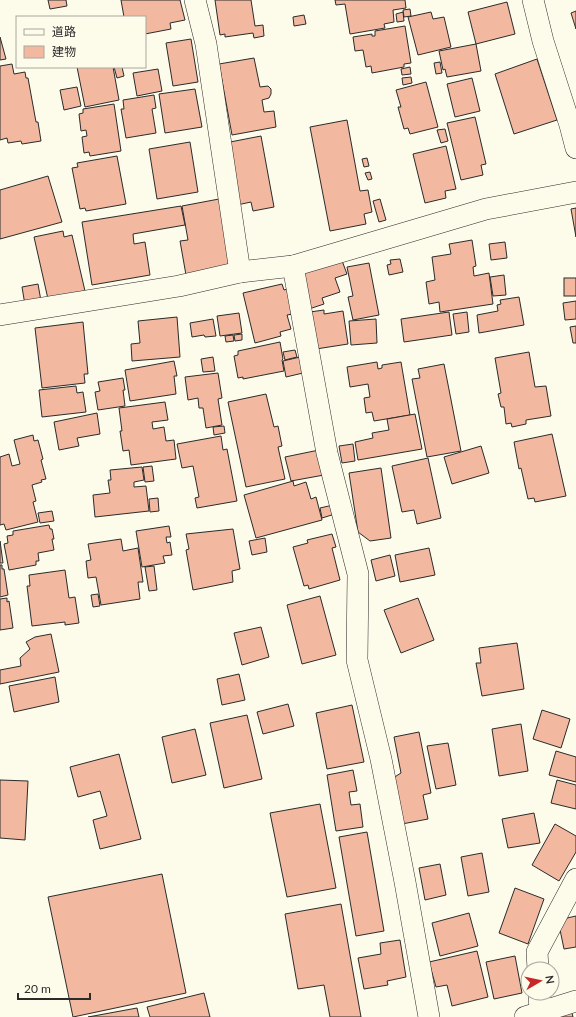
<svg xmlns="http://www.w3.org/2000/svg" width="576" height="1017" font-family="Lato,'Noto Sans JP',sans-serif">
	<rect width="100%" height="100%" fill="#fdfbea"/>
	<g fill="#f2b8a0" stroke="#2b2b2b">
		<polygon points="48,0 66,0 67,6 50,9"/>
		<polygon points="121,0 180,0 185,20 170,23 171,29 145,34 145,17 124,17"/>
		<polygon points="215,0 251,0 255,26 263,25 264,36 254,38 253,33 225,37 225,34 220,35"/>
		<polygon points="335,0 405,0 406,8 393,10 394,22 384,24 385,28 350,34 345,4 336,5"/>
		<polygon points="507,2 515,34 476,44 468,12"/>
		<polygon points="410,9 411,16 404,17 403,10"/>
		<polygon points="576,11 576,29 571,13"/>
		<polygon points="403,12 404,21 397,22 396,14"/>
		<polygon points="431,12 433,19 444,17 451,47 418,55 408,17"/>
		<polygon points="304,15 306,24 294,26 293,17"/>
		<polygon points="405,26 411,63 404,64 404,67 372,73 371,66 366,67 363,50 355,51 353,37 372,34 372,36 375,36 375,31"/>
		<polygon points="0,37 6,59 0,60"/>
		<polygon points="191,39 198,82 173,86 166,43"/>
		<polygon points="476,44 481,71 447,77 445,69 443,70 439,51"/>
		<polygon points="254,58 260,87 268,86 271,89 271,94 269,98 262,100 264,112 274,111 276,127 232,135 219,64"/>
		<polygon points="537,59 557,120 514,134 495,74"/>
		<polygon points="440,62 442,73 436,74 434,63"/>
		<polygon points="12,64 14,74 25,72 26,78 28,78 36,122 38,122 41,141 22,144 21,141 8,143 7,138 0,140 0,66"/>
		<polygon points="77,67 113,67 119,100 85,107"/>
		<polygon points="114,67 122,67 124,76 117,78"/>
		<polygon points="410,67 411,74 402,75 401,69"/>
		<polygon points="158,69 162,91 137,96 133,73"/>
		<polygon points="411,77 412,83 403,85 402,78"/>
		<polygon points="472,78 480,111 455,117 447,84"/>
		<polygon points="426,82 438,127 410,134 408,128 404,129 398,107 401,107 396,90"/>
		<polygon points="77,87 81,106 64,110 60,90"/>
		<polygon points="195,89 202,127 165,133 159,94"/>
		<polygon points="154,95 156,108 152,109 156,133 126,138 121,109 124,109 123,100"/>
		<polygon points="114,104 121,151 90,156 89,152 84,153 82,137 87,136 86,130 81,131 79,114 83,113 83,109"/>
		<polygon points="475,117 486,164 481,165 483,175 461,180 447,123"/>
		<polygon points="347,120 360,191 368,190 372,212 364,214 366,224 330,231 310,127"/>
		<polygon points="445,129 448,141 441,143 437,130"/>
		<polygon points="261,136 274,207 253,211 251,202 237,205 225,143"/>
		<polygon points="190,142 198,192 157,199 149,149"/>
		<polygon points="446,146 456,189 445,191 446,198 425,203 413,154"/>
		<polygon points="117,156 126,204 86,211 85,208 80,209 72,168 78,167 77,163"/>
		<polygon points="367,158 369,166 364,167 362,159"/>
		<polygon points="370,172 372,179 368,180 365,173"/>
		<polygon points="48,176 62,222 0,239 0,190"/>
		<polygon points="219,199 231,268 186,275 180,241 188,240 182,206"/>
		<polygon points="380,199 386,220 379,222 373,201"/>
		<polygon points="181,206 185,225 133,234 134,244 145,242 150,275 92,285 82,222"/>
		<polygon points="576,208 576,237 571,209"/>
		<polygon points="63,231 64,237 72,235 85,291 48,299 34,237"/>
		<polygon points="472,240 476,266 473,267 474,276 489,273 493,304 440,312 439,302 429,304 426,282 435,280 432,257 451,254 449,244"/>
		<polygon points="505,242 507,258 491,260 489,244"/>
		<polygon points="341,258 347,274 335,278 340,292 322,298 324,304 309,309 301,271"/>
		<polygon points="400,259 403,272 389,275 387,265 391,264 390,260"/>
		<polygon points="369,263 379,315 353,320 348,297 353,296 347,267"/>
		<polygon points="504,275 506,295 493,296 490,277"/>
		<rect x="564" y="278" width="12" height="18"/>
		<polygon points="38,284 41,301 25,305 22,287"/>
		<polygon points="282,284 284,290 287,289 293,314 287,315 291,329 280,332 281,336 255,343 243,293"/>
		<polygon points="519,297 524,325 479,333 477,315 498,311 497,305 501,304 500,300"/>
		<polygon points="576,301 576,319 565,320 563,303"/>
		<polygon points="324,310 324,314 343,311 348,344 316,349 310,312"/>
		<polygon points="449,312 452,335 404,342 401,319"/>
		<polygon points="467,312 469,332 456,334 453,314"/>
		<polygon points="239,313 242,333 220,336 217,316"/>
		<polygon points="177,317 180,357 132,361 131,344 140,343 138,321"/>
		<polygon points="213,319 216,336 205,337 204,335 192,337 190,323"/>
		<polygon points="376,319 377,343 351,345 349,321"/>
		<polygon points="83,322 88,374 84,374 85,383 42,388 35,328"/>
		<polygon points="576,326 576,343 573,343 570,327"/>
		<polygon points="242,334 242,340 235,341 234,335"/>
		<polygon points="233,335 234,341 226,342 225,336"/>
		<polygon points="280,342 283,359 282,360 284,371 243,379 243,377 238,378 234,356 238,355 238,351"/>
		<polygon points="295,350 297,357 285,360 283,352"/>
		<polygon points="529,352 535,387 546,386 551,416 526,420 526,424 512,427 511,423 506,424 504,407 501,407 498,394 501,393 495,358"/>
		<polygon points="213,357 215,371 203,372 201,359"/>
		<polygon points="300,357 303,373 286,377 283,361"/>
		<polygon points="174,361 177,376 174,376 176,394 130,401 125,370"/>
		<polygon points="377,362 378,369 382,368 382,365 401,362 410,415 374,421 372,412 366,413 364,398 370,397 368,384 350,387 347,367"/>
		<polygon points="444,364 461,451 427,457 412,379 420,378 418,369"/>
		<polygon points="218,373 222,398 218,399 222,425 206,428 203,408 199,408 198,398 188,400 185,377"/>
		<polygon points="123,378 125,390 123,390 125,406 98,410 95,392 100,391 98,382"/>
		<polygon points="76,386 77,393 83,392 86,412 42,417 39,390"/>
		<polygon points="266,394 274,427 278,426 282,446 278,447 285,479 246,487 228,402"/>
		<polygon points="165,402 168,420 152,422 153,429 164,427 166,441 174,440 176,459 131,465 129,450 123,451 120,431 122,431 119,408"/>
		<polygon points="97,413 100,434 77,438 79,446 59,450 54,422"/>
		<polygon points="415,414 422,449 358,460 355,442 373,438 372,433 389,430 387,419"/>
		<polygon points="224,426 225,433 214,435 213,427"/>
		<polygon points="552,434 566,496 535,502 534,498 528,499 521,468 519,469 514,442"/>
		<polygon points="33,435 34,441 38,440 43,459 41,460 46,479 41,480 42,482 32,485 36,501 33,502 38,522 6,530 4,524 0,525 0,457 9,454 12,466 20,464 14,440"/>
		<polygon points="221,436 223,450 227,449 237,501 197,508 195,498 199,497 193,466 182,468 177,444"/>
		<polygon points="353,444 355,461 342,463 339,446"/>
		<polygon points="481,446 489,473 452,484 444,457"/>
		<polygon points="319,450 324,475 291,481 285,457"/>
		<polygon points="428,458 441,518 417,524 414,510 402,512 392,466"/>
		<polygon points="152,466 154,481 145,482 143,467"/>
		<polygon points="142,467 144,480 134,482 134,487 146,486 149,511 95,517 93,495 110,493 108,480 111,480 110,470"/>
		<polygon points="381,468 391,538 370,541 358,532 349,473"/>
		<polygon points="293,481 294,486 306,482 311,499 316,497 322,520 256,538 244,495"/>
		<polygon points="158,498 159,511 150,512 149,499"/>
		<polygon points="333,505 335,514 322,518 320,508"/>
		<polygon points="52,511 54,521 40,523 38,513"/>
		<polygon points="49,525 50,529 52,529 54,539 52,539 54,550 38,553 39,561 36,561 36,565 9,570 4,544 8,543 7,536 13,535 13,531"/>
		<polygon points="169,526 171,537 166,537 167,543 170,542 172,555 163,556 165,563 142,567 136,531"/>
		<polygon points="233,529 240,569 232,571 233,582 193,590 186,550 189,549 186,534"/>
		<polygon points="332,534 336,547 332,548 340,580 309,589 308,585 304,586 293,547 308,543 307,540"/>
		<polygon points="265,538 267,552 252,555 249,541"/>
		<polygon points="121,539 123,551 138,548 143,582 138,582 140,599 101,605 96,577 88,578 86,561 91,560 88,544"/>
		<polygon points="0,541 3,563 0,563"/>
		<polygon points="429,548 435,575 400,582 395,555"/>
		<polygon points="390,555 395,576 376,581 371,560"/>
		<polygon points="0,565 2,565 2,569 4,569 8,595 0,597"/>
		<polygon points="154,566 157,590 149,591 145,567"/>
		<polygon points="65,570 69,598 75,597 79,623 65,625 65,622 32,626 27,586 30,586 29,575"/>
		<polygon points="98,594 100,606 93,607 91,595"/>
		<polygon points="320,596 336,655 302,664 287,605"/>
		<polygon points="7,598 7,602 9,601 13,628 0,630 0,599"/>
		<polygon points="418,598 434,640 401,653 384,610"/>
		<polygon points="261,627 269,657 242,665 234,633"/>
		<polygon points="51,634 59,672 0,684 0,670 21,666 20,658 30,649 26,642 35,637"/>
		<polygon points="517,643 524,689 482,696 476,663 481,663 479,648"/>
		<polygon points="239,674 245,700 222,705 217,679"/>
		<polygon points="55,677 59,702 14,712 9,686"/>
		<polygon points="288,704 294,726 263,734 257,712"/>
		<polygon points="352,705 364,762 327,769 316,713"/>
		<polygon points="542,710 570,719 561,748 533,739"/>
		<polygon points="247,715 262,779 224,788 210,723"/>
		<polygon points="521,724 528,771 499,776 492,729"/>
		<polygon points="195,729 206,775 172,783 162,737"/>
		<polygon points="419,732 431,793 423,795 428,819 402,824 393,778 401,773 394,737"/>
		<polygon points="448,743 456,785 436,789 427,746"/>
		<polygon points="556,751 576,757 576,782 549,775"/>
		<polygon points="119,754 141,839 100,849 93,820 107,816 100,791 78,797 70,767"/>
		<polygon points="353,770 357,791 349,792 351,805 360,804 363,827 336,831 327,775"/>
		<polygon points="0,780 28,781 25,840 0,838"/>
		<polygon points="557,780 576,785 576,809 551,803"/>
		<polygon points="320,804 336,888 287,897 270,813"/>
		<polygon points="534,813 540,843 508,848 502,819"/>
		<polygon points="555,824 576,836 576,852 559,881 532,865"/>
		<polygon points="367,832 384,931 356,936 339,837"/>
		<polygon points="482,853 489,892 468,896 461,857"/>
		<polygon points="440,864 446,895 425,900 419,868"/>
		<polygon points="162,874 186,993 73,1017 48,897"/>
		<polygon points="515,888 544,899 528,944 499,933"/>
		<polygon points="341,904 361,1017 330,1017 324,985 298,989 285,914"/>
		<polygon points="469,913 478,946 440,956 432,923"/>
		<polygon points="576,916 576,947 564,949 558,920"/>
		<polygon points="400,940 406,977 387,981 388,985 364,989 358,958 381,954 380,943"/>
		<polygon points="477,951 488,997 452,1006 447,985 436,987 429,962"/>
		<polygon points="515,956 522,993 494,999 486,962"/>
		<polygon points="204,993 210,1017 150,1017 147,1007"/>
		<polygon points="137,1008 139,1017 88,1017"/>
		<polygon points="572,1013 573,1017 545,1017"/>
	</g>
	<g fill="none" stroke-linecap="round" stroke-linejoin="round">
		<g stroke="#2b2b2b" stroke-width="22">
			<g id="street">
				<polyline points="195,0 206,44 240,272"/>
				<polyline points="533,0 543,41 570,125 576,148"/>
				<polyline points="293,266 327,453 358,574 357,660 381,759 405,882 429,1017"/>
				<polyline points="0,315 179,286 240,272 293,266 486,209 576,192"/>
				<polyline points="538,969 537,952 576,879"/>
				<polyline points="539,993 540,1012"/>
				<polyline points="525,1017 576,1001"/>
			</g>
		</g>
		<use href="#street" stroke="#fdfbea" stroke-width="21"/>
	</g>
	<rect x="16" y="16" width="130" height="52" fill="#fdfbea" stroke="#a9a89e"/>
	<rect x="24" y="29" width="20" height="6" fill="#fdfbea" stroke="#a9a89e"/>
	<text x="52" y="36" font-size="12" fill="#2b2b2b">道路</text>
	<rect x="24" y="46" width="20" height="12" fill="#f2b8a0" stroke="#a9a89e"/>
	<text x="52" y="56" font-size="12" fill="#2b2b2b">建物</text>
	<g transform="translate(540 981) rotate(81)"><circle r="19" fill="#fdfbea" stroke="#a9a89e"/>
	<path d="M0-3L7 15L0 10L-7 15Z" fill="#c62828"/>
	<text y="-6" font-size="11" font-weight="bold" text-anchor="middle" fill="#2b2b2b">N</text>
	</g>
	<path d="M18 993v6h72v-6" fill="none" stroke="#2b2b2b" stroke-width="2"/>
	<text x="24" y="993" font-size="12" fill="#2b2b2b" stroke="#fdfbea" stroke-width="3" paint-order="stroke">20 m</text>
</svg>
